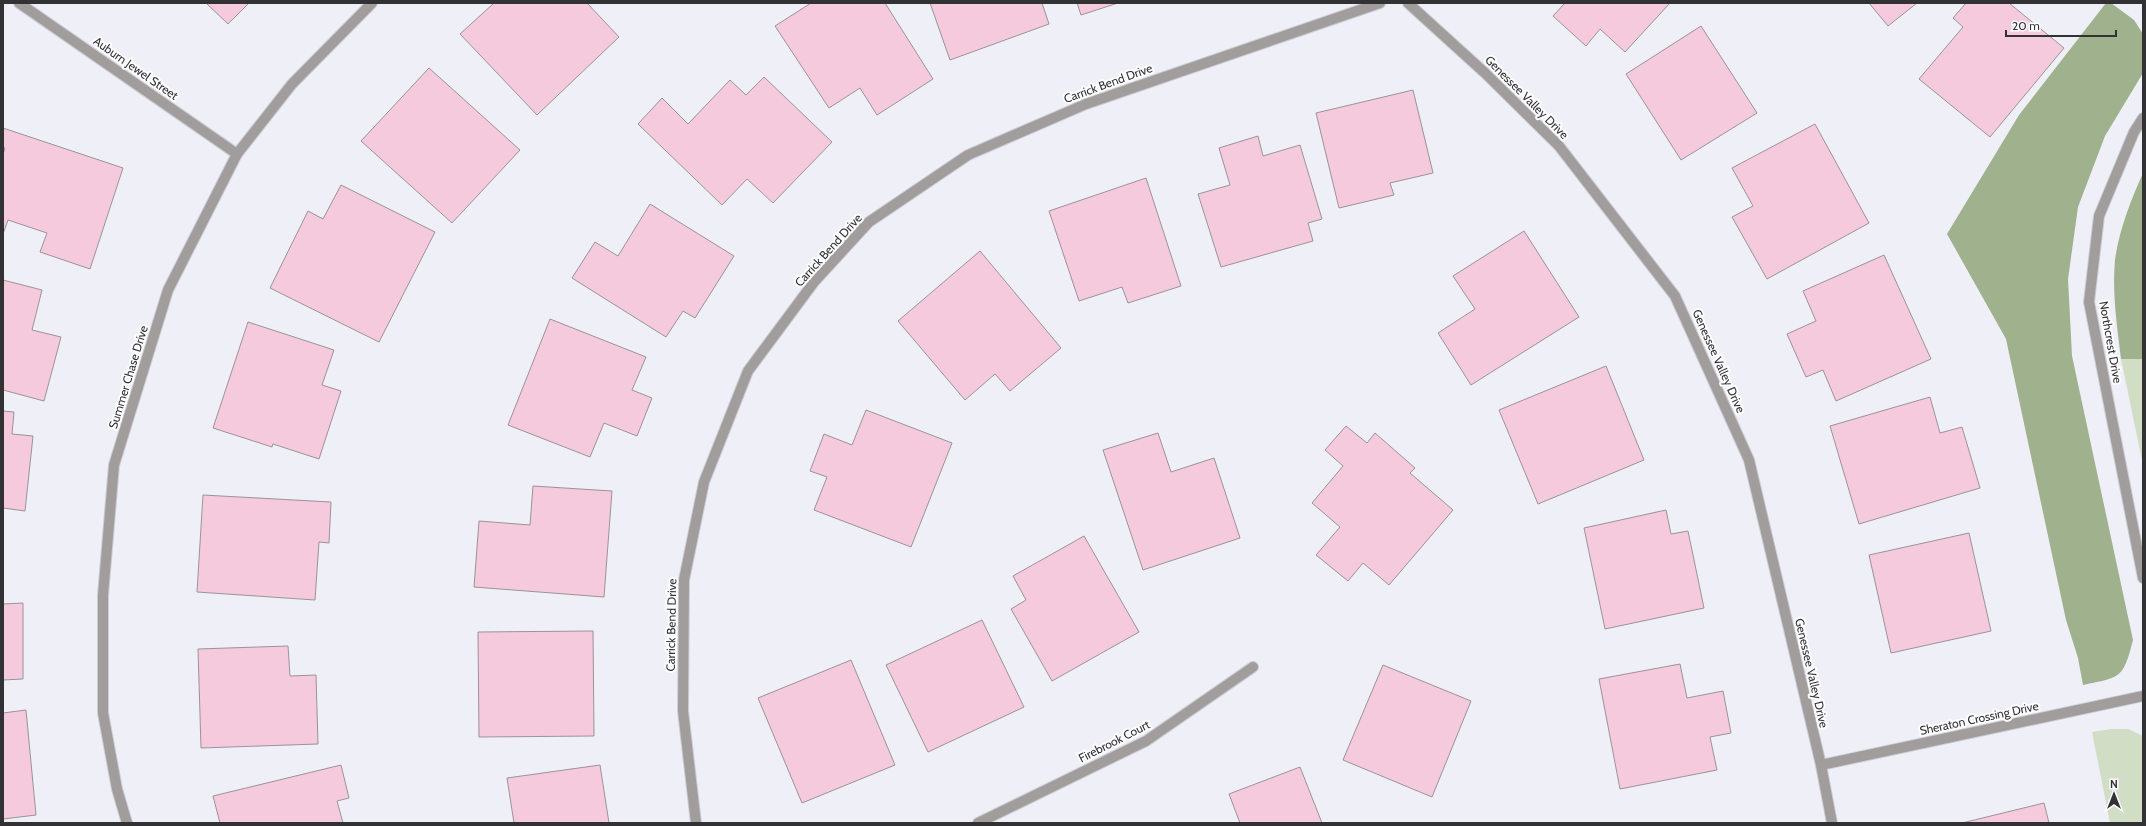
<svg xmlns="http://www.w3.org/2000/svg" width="2146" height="826" font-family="Cabin,sans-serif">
	<rect width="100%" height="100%" fill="#efeff7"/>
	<g fill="#d2ddc6">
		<polygon points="2121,359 2143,359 2143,465"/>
		<polygon points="2111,729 2128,729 2143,736 2143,823 2110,823 2092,732"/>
	</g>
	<g fill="#a0b18d">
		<path d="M2106,3h5l23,17 9,14v39l-38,63 -27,71 -10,72 4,77 61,284c-10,39 -12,37 -50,45l-5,-27 -12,-38 -60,-281 -59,-105 72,-119z"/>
		<path d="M2143,173v186h-22c-4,-33 -9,-66 -6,-99 4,-30 16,-60 28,-87z"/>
	</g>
	<g fill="#f5cadd" stroke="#9b9396">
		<polygon points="206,3 249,3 228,24"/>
		<polygon points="494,3 587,3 619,37 537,115 460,34"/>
		<polygon points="811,3 885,3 933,79 877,115 860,88 829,108 775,26"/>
		<polygon points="930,3 1042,3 1049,24 950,60"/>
		<polygon points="1077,3 1118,3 1081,15"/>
		<polygon points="1565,3 1670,3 1625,52 1600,29 1586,46 1553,16"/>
		<polygon points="1869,3 1917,3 1888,26"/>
		<polygon points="1966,3 2009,3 2064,48 1990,137 1919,79 1963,27 1953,18"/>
		<polygon points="1701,26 1757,113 1681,160 1626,74"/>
		<polygon points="429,68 520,150 452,223 361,141"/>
		<polygon points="764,77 832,142 773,203 747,179 722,205 638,124 662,98 688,124 730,80 746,95"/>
		<polygon points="1413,90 1433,173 1390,183 1394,195 1339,208 1316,113"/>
		<polygon points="1815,124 1869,223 1767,279 1732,217 1753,206 1732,168"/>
		<polygon points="3,128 123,168 90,269 40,252 47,233 8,220 3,234 3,154 5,148 3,147"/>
		<polygon points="1258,136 1263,156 1300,145 1322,219 1308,223 1313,241 1221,267 1198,194 1230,185 1219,148"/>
		<polygon points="1146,178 1181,286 1128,303 1122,287 1079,301 1049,211"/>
		<polygon points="341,185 435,232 379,342 270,288 308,211 323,219"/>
		<polygon points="650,204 734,256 695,318 683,311 666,337 572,278 595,242 618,256"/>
		<polygon points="1524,231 1579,317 1471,385 1438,333 1475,309 1453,276"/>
		<polygon points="980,251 1061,348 1010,391 995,374 965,400 898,321"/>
		<polygon points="1884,255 1931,359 1836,401 1823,370 1806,377 1787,334 1816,321 1803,291"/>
		<polygon points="3,280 42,290 32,330 61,337 44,401 3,390"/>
		<polygon points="550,319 646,357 632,390 652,398 637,436 604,423 590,457 508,425"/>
		<polygon points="248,322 334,350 322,385 341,391 319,459 273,444 272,447 213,428"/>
		<polygon points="1606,366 1644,460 1538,504 1499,410"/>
		<polygon points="1930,397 1940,433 1962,427 1980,488 1859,524 1830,426"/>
		<polygon points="866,410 952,443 911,547 814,510 827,477 810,471 824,434 852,445"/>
		<polygon points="3,411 14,412 12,434 33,436 25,511 3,508"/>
		<polygon points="1346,426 1367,443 1375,433 1415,468 1410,473 1453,510 1389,585 1363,563 1348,581 1316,555 1340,527 1312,503 1343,466 1325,450"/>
		<polygon points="1158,433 1171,472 1214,458 1240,538 1143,570 1103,450"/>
		<polygon points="533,486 612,491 604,597 474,587 479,521 530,525"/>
		<polygon points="203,495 331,502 329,543 319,542 315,600 197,592"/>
		<polygon points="1666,510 1671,534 1688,531 1704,608 1605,629 1584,528"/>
		<polygon points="1969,533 1991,631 1891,653 1869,555"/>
		<polygon points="1084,536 1139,632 1052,681 1011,609 1026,600 1013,576"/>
		<polygon points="23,603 23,679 3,680 3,604"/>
		<polygon points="982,620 1024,707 928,752 886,665"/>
		<polygon points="593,631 594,736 479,737 478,632"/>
		<polygon points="288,646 290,676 316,675 318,744 201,748 198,649"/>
		<polygon points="851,660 895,765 802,803 758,698"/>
		<polygon points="1680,664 1687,698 1723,691 1731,733 1710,737 1717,770 1620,789 1599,679"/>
		<polygon points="1383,665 1471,701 1432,797 1343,760"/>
		<polygon points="26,710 36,815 3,819 3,713"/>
		<polygon points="341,765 349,798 337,801 343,823 220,823 213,796"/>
		<polygon points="600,765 609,823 514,823 507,778"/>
		<polygon points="1300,767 1322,823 1240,823 1229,794"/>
		<polygon points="2044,803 2049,823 1962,823"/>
	</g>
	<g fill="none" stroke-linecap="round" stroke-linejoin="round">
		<g stroke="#cdcdd4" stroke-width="12">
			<g id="minor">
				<polyline points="19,3 237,154"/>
				<polyline points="1408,3 1485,73 1559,146 1675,296 1749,460 1821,765 1832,823"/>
				<polyline points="2143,118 2134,132 2099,216 2089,302 2143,578"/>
				<polyline points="1821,765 2143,696"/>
				<polyline points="127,823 117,789 103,713 103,595 114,465 168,290 237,154 292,84 372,3"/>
				<polyline points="696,823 683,711 684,580 704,482 748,371 814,282 869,222 968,155 1086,104 1380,3"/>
				<polyline points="978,823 1146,741 1253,667"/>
			</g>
		</g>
		<use href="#minor" stroke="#a19d9d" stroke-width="10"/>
	</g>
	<g text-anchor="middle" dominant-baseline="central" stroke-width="4" stroke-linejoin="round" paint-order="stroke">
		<g font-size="12" fill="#323235" stroke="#fdfdff">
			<text transform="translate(136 68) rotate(35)">Auburn Jewel Street</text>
			<text transform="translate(1108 83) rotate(-20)">Carrick Bend Drive</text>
			<text transform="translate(1527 97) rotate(45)">Genessee Valley Drive</text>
			<text transform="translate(828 250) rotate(-48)">Carrick Bend Drive</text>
			<text transform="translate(2111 342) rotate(80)">Northcrest Drive</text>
			<text transform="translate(1719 361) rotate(66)">Genessee Valley Drive</text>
			<text transform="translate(128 377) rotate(-73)">Summer Chase Drive</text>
			<text transform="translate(671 625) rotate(-89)">Carrick Bend Drive</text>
			<text transform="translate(1812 673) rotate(77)">Genessee Valley Drive</text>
			<text transform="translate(1979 718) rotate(-12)">Sheraton Crossing Drive</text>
			<text transform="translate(1114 741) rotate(-27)">Firebrook Court</text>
		</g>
	</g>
	<rect width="2146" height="826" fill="none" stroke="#323235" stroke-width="8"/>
	<g transform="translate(2114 794)" stroke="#fdfdff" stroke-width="3" paint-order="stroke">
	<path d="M0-3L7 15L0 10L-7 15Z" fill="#323235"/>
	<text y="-6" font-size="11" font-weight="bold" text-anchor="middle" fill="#323235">N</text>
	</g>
	<path d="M2006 30v6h110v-6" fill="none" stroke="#323235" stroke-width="2"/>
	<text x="2012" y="30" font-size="12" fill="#323235" stroke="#fdfdff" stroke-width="3" paint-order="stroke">20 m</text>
</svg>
